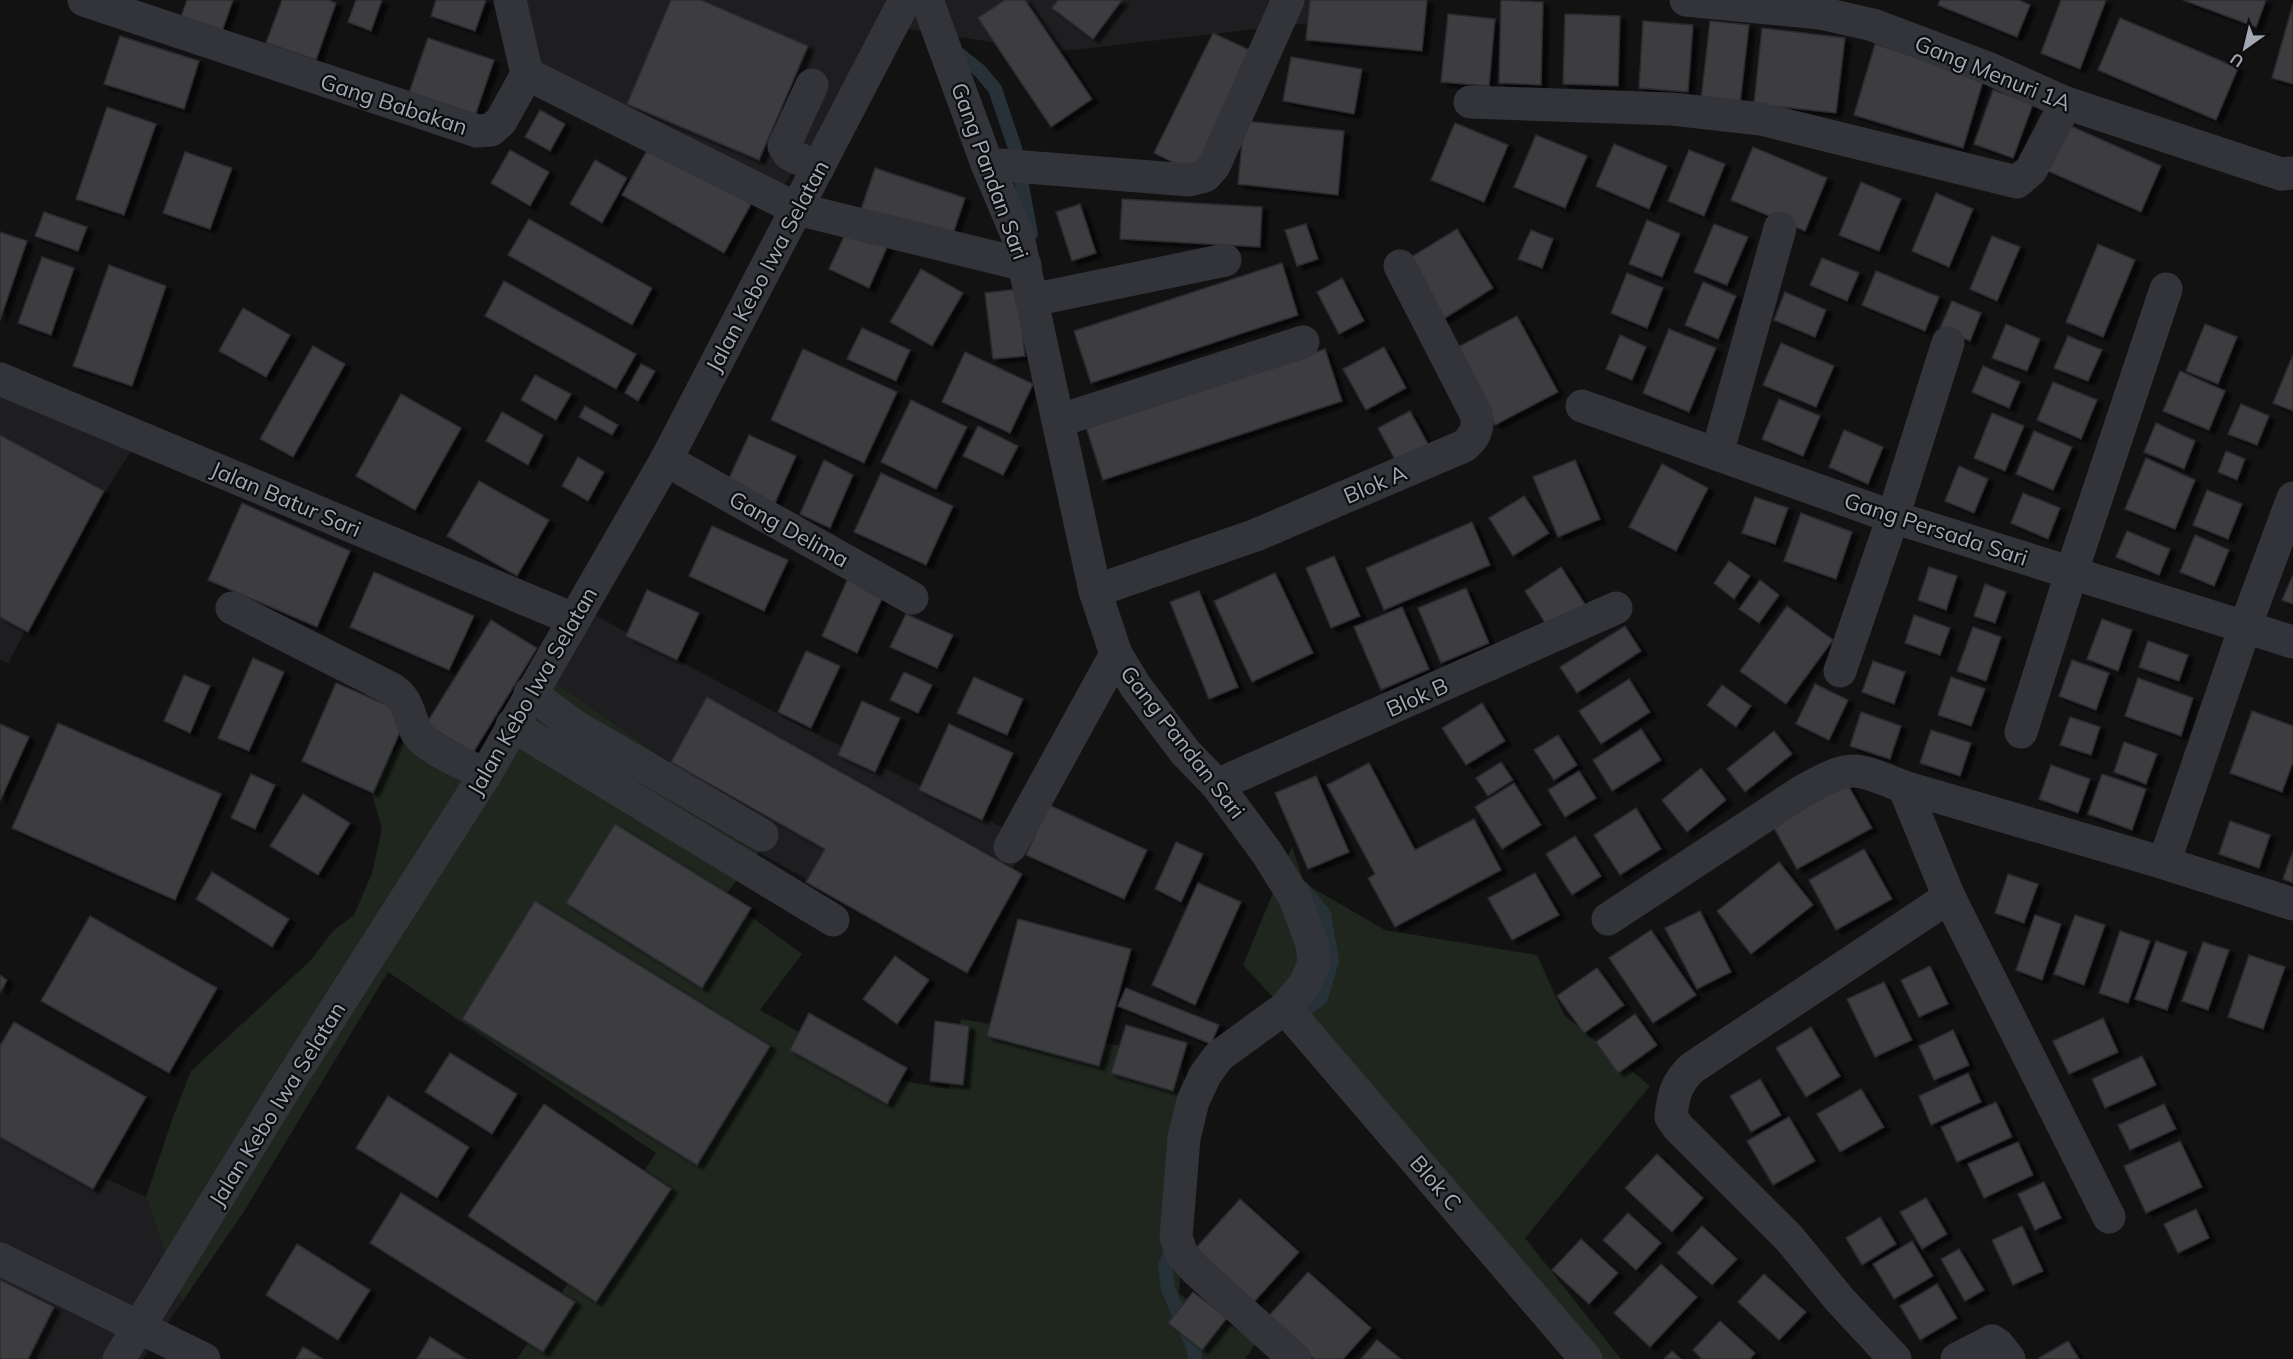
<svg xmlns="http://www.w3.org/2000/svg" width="2293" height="1359" font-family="Mulish,sans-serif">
	<defs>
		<filter id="shadow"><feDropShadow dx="6" dy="4" stdDeviation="1.5" flood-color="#0009"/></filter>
	</defs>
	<rect width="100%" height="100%" fill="#121213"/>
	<g fill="#1e1e20">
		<polygon points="518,0 1417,0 1309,23 1054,52 897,27 778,193 536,67"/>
		<polygon points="0,375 140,437 73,543 8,663 0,660"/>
		<polygon points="574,604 795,723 1026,839 969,969 758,852 772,834 537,670"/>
		<polygon points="0,1130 146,1197 182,1302 143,1359 0,1359"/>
	</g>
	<g fill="#1e261e">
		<polygon points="537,670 772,834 724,897 802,954 760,1010 879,1077 949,1089 961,1019 1180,1056 1191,1113 1179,1294 1257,1342 1245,1359 517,1359 656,1153 388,972 243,1213 182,1302 146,1197 173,1117 191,1071 311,960 333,931 354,915 372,873 382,829 369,783 419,721 492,760"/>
		<polygon points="1292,847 1304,883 1385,930 1537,955 1564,1015 1650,1086 1525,1238 1621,1359 1590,1359 1431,1167 1243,965"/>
	</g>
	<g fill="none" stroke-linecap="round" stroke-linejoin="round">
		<g stroke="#273138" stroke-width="14">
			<polyline points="955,51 980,71 995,89 1015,148 1031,234"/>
			<polyline points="1293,1018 1321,998 1332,961 1324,914 1302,888"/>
			<polyline points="1174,1246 1165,1265 1168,1289 1194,1350 1195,1359"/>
		</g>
	</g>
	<g fill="#3c3d41" stroke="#2b2c30" stroke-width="1.5" filter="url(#shadow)">
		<polygon points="187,0 233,0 221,34 180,19"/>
		<polygon points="282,0 328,0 336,3 316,60 266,43"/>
		<polygon points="356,0 382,0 371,31 348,22"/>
		<polygon points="436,0 486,0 475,31 431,16"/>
		<polygon points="671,0 701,0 808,46 759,160 627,104"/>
		<polygon points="1005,0 1025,0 1092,99 1051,127 978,18"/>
		<polygon points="1058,0 1122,0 1093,39 1052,8"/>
		<polygon points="1310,0 1427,0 1422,51 1306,40"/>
		<polygon points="1501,0 1543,2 1541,85 1499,83"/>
		<polygon points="1940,0 2019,0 2030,5 2017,37 1938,5"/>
		<polygon points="2061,0 2106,0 2080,69 2041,53"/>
		<polygon points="2183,0 2266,0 2256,27"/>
		<polygon points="2293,4 2293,84 2272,78"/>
		<polygon points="1448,14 1495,19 1489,86 1441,82"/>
		<polygon points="1565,14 1620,16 1618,86 1563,84"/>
		<polygon points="2120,18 2238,68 2216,120 2098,70"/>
		<polygon points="1643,21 1693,25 1688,92 1639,88"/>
		<polygon points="1710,21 1749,25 1740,104 1701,100"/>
		<polygon points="1762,28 1845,38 1836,113 1754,104"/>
		<polygon points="1213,33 1254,52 1194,173 1154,153"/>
		<polygon points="120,36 199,61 184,109 104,84"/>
		<polygon points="428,38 494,60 475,116 409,93"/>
		<polygon points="1875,44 1984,78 1963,148 1854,115"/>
		<polygon points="1291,57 1362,69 1354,114 1283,101"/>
		<polygon points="1993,90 2033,104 2013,158 1974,144"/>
		<polygon points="107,107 156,124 124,215 76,199"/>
		<polygon points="540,110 565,124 550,151 525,137"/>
		<polygon points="1244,121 1344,131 1338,195 1238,184"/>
		<polygon points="1455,123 1508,145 1484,202 1431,180"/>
		<polygon points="2066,124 2161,166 2141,212 2046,170"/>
		<polygon points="1536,135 1587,156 1565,208 1514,187"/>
		<polygon points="1614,144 1667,166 1649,209 1596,186"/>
		<polygon points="649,147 751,204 724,253 622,195"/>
		<polygon points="1753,147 1827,178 1805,231 1731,200"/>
		<polygon points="510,150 549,172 530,206 491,183"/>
		<polygon points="1689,150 1725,164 1704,216 1668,201"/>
		<polygon points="185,152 232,168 210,229 163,213"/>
		<polygon points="595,160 627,178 602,223 570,204"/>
		<polygon points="875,168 965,198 950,243 860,213"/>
		<polygon points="1861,182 1901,199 1879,251 1839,235"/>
		<polygon points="1936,193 1973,209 1949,267 1912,251"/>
		<polygon points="1122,199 1262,207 1260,247 1120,239"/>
		<polygon points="1080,204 1096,253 1072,261 1056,212"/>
		<polygon points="44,212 87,227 78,251 35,236"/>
		<polygon points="529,219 652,288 632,325 508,255"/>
		<polygon points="1647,220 1680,234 1662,277 1629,264"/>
		<polygon points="1306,224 1318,259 1297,266 1285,230"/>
		<polygon points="1714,224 1748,237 1727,285 1694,272"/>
		<polygon points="848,228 887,247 869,288 829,269"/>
		<polygon points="1457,229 1493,288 1437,323 1400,264"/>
		<polygon points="1531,230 1553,239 1542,268 1518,259"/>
		<polygon points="0,232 27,241 0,320"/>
		<polygon points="1992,236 2020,247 1997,301 1970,289"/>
		<polygon points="2098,244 2135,260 2103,337 2066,322"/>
		<polygon points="42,257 74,268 51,335 18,323"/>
		<polygon points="1822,258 1859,273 1847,301 1810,285"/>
		<polygon points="1282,263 1298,315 1091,383 1074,331"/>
		<polygon points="109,265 166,286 132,386 73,366"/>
		<polygon points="921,269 963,293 932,346 890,322"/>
		<polygon points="1876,271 1939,297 1925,331 1862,305"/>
		<polygon points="1627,273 1663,288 1647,328 1611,313"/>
		<polygon points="1342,278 1364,321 1339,334 1317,292"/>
		<polygon points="504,281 636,354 616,389 485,316"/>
		<polygon points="1703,282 1736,296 1718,339 1685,325"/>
		<polygon points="1018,289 1025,356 993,359 985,293"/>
		<polygon points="1785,292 1826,310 1815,337 1774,320"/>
		<polygon points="1952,301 1981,313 1970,341 1940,328"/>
		<polygon points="243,308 290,335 266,377 219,351"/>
		<polygon points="1517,316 1558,392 1495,425 1454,349"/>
		<polygon points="2006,324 2040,339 2027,371 1992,358"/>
		<polygon points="2205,324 2237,337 2218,384 2186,371"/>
		<polygon points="862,328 910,350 896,381 847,359"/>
		<polygon points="1669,329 1716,348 1689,412 1643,393"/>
		<polygon points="1620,335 1646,347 1632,380 1606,369"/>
		<polygon points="2068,336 2102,350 2088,381 2054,368"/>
		<polygon points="1781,343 1834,366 1816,407 1763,385"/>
		<polygon points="313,346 345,364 293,457 260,439"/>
		<polygon points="1384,347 1406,388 1366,410 1343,369"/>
		<polygon points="803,349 897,392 864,463 771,420"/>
		<polygon points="1325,349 1342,401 1103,480 1086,427"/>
		<polygon points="965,352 1033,384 1010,433 942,402"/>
		<polygon points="2293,355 2293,411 2273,403"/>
		<polygon points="641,364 655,371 638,401 625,393"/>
		<polygon points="1983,366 2020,382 2009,408 1972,392"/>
		<polygon points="2180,371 2225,391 2209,430 2163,411"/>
		<polygon points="535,375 571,394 556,420 521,400"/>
		<polygon points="2053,382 2097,400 2081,439 2037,420"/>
		<polygon points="401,394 461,428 415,510 356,476"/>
		<polygon points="1779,399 1820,416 1803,456 1762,439"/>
		<polygon points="911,400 967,427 936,489 881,462"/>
		<polygon points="2241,404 2269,416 2257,445 2228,434"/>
		<polygon points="585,406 618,425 612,435 579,417"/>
		<polygon points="1410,411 1429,446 1397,463 1378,428"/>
		<polygon points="502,412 543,435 528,465 486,441"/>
		<polygon points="1992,413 2024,426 2005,471 1974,458"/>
		<polygon points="2156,423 2195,441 2184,469 2144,452"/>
		<polygon points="978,426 1018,446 1003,475 963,456"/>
		<polygon points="1844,430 1883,447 1868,484 1829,467"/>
		<polygon points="2034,431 2072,447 2053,490 2016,474"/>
		<polygon points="0,435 104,491 28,632 0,617"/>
		<polygon points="749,435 796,456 774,505 727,483"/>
		<polygon points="2226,451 2245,459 2237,480 2218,472"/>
		<polygon points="578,457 604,472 588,501 562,486"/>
		<polygon points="2146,458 2195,480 2175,529 2125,509"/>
		<polygon points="824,460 853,475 830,528 800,514"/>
		<polygon points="1575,460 1600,519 1558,537 1533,477"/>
		<polygon points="1662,464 1708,488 1676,551 1629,527"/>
		<polygon points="1959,466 1988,479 1974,513 1945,501"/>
		<polygon points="881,473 953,506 926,565 854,532"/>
		<polygon points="479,481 549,520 517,576 447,536"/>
		<polygon points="2207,490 2242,504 2228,539 2193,525"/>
		<polygon points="2023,493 2060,508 2048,539 2011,523"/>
		<polygon points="1524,496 1549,533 1513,556 1489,518"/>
		<polygon points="1755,497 1788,508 1775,544 1742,533"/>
		<polygon points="242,503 350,551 317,627 208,580"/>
		<polygon points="1801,513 1852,532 1836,579 1784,561"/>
		<polygon points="1472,522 1490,565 1384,610 1366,568"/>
		<polygon points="712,526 788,560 764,611 689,576"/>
		<polygon points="2127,531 2170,549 2159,575 2116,557"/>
		<polygon points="2195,535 2229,550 2214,586 2180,572"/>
		<polygon points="1334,556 1360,616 1331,628 1306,568"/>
		<polygon points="1729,561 1750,576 1734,599 1714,583"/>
		<polygon points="1561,567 1588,609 1551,632 1525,591"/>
		<polygon points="1929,567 1957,576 1946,610 1918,600"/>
		<polygon points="374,572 474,616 449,670 350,627"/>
		<polygon points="1275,573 1313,653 1252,682 1214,601"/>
		<polygon points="2293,575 2293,604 2282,600"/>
		<polygon points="849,576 885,592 857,653 822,636"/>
		<polygon points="1760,580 1779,595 1759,623 1739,609"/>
		<polygon points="1985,584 2006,592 1995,623 1974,616"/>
		<polygon points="1466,588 1489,643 1441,663 1418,608"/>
		<polygon points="647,590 699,613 677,660 626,636"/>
		<polygon points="1199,591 1238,687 1209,699 1170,602"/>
		<polygon points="1787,606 1833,640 1786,704 1740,671"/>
		<polygon points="1402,607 1429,669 1381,690 1354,627"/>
		<polygon points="906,614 953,635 937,668 890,647"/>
		<polygon points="1914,615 1950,628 1940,655 1905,643"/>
		<polygon points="2102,619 2132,630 2118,671 2087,659"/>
		<polygon points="491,620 537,648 473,753 426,724"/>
		<polygon points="1625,626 1641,651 1577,693 1560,667"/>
		<polygon points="1973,627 2001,637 1986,681 1957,671"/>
		<polygon points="2148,641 2188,655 2179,681 2139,667"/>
		<polygon points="806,651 840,666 811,728 778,712"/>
		<polygon points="253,658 284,672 249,751 218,738"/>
		<polygon points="2072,660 2109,673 2096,710 2059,696"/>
		<polygon points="1873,661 1905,672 1894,704 1862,692"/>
		<polygon points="904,672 932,685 918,713 890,700"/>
		<polygon points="184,675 210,686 190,733 164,721"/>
		<polygon points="974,677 1023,699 1007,735 957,713"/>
		<polygon points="1951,677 1985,689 1971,726 1938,715"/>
		<polygon points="2138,678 2193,698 2181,736 2125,716"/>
		<polygon points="1629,679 1650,712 1601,744 1579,711"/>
		<polygon points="336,683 408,714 373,793 302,761"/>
		<polygon points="1815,684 1848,700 1829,740 1796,724"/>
		<polygon points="1722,685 1751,706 1736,727 1707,705"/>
		<polygon points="707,697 1022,874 967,973 806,882 825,849 671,762"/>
		<polygon points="862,701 900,718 875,772 838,755"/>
		<polygon points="1482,703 1505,741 1466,765 1442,728"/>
		<polygon points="2252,711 2293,726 2293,762 2282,792 2230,773"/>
		<polygon points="1861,712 1901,726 1890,759 1850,746"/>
		<polygon points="2070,717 2100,727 2091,755 2060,745"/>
		<polygon points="58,723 221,794 175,900 12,828"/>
		<polygon points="0,724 29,737 0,801"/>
		<polygon points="949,724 1013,753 982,820 919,790"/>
		<polygon points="1641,729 1661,760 1612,791 1593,760"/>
		<polygon points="1931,730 1971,743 1960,776 1920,763"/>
		<polygon points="1774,731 1792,754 1745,792 1727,769"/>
		<polygon points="1558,735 1577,765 1554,780 1534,750"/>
		<polygon points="2124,742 2157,754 2146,784 2114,772"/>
		<polygon points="1501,762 1513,780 1488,796 1476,778"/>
		<polygon points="1369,763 1415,850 1474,819 1501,870 1395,927 1368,878 1375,874 1327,785"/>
		<polygon points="2051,765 2090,779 2078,813 2039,799"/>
		<polygon points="1701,768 1726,800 1687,832 1662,800"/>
		<polygon points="1579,771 1596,798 1565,817 1548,790"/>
		<polygon points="251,774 275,785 255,829 231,818"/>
		<polygon points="2102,774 2146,789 2132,830 2088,814"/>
		<polygon points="1316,776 1349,852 1308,869 1275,793"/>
		<polygon points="1844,778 1872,828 1797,869 1769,819"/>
		<polygon points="1514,783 1541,825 1502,849 1475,807"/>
		<polygon points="303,794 350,823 318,875 270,846"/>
		<polygon points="1049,805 1147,850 1124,899 1026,855"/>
		<polygon points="1636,808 1661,849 1620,875 1594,835"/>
		<polygon points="2230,821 2270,835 2259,868 2219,854"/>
		<polygon points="615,824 751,908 702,988 566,903"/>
		<polygon points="1575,836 1601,876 1572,895 1546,854"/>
		<polygon points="1176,842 1203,854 1181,902 1155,889"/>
		<polygon points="1864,849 1892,899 1836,930 1809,880"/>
		<polygon points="2293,851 2293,883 2283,879"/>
		<polygon points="1779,862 1813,905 1751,954 1717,911"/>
		<polygon points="212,872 289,919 272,947 196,899"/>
		<polygon points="1535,873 1559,915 1512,940 1488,898"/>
		<polygon points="2008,874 2038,884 2024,923 1995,913"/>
		<polygon points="1198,883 1241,902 1195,1005 1152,985"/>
		<polygon points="535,901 770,1046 697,1165 462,1019"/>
		<polygon points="1700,911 1731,972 1697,989 1665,928"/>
		<polygon points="2035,915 2061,924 2042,980 2016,970"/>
		<polygon points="2075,915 2105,925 2084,985 2054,974"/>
		<polygon points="90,916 217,988 169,1073 41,1001"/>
		<polygon points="1018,919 1131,949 1099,1066 987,1036"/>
		<polygon points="1651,930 1696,995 1653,1023 1609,958"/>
		<polygon points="2120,931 2150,941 2128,1003 2099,993"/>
		<polygon points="2156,941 2187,952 2167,1010 2135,999"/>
		<polygon points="2203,942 2229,950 2208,1010 2182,1001"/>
		<polygon points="2249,955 2285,967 2263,1029 2228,1017"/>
		<polygon points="895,956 929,980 897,1024 863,999"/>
		<polygon points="1930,966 1948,1004 1919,1017 1901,980"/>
		<polygon points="1597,968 1624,1005 1584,1033 1557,996"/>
		<polygon points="0,975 7,980 0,993"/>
		<polygon points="1884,982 1912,1040 1875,1057 1847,999"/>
		<polygon points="1126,988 1219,1025 1211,1044 1118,1006"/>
		<polygon points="809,1013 907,1068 887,1104 790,1050"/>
		<polygon points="1635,1014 1657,1045 1618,1073 1596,1042"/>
		<polygon points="2103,1018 2118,1052 2069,1074 2053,1041"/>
		<polygon points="935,1021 969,1026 963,1085 930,1081"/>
		<polygon points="14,1022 146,1097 93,1189 0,1137 0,1046"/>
		<polygon points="1126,1025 1187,1043 1173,1091 1111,1073"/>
		<polygon points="1811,1027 1840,1076 1806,1097 1776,1048"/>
		<polygon points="1953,1030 1969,1065 1934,1080 1919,1046"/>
		<polygon points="450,1053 517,1094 492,1134 425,1092"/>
		<polygon points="2142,1056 2156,1085 2105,1108 2092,1079"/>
		<polygon points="1968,1073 1981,1102 1931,1125 1919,1096"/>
		<polygon points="1760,1079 1781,1115 1751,1132 1730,1096"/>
		<polygon points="1861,1089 1884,1127 1840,1152 1817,1114"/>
		<polygon points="388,1096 469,1147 437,1198 356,1148"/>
		<polygon points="1996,1102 2012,1137 1957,1162 1941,1127"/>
		<polygon points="544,1104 671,1189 596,1302 468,1216"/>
		<polygon points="2164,1104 2176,1129 2130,1150 2118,1125"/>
		<polygon points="1789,1117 1815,1161 1773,1185 1747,1141"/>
		<polygon points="2180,1141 2202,1187 2146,1213 2124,1166"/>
		<polygon points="2018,1142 2033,1175 1984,1198 1968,1164"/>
		<polygon points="1657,1154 1703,1198 1672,1232 1625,1188"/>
		<polygon points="2044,1182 2061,1218 2035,1230 2018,1194"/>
		<polygon points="401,1193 575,1302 543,1352 370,1243"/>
		<polygon points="1926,1198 1947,1234 1922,1249 1900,1212"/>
		<polygon points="1240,1199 1299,1252 1254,1302 1195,1249"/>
		<polygon points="2196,1209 2209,1238 2178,1253 2164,1224"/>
		<polygon points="1628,1213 1661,1243 1636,1270 1603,1240"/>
		<polygon points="1880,1217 1896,1244 1862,1265 1846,1238"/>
		<polygon points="1702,1226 1737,1259 1712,1285 1677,1253"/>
		<polygon points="2022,1226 2043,1271 2013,1285 1992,1240"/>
		<polygon points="1581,1239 1618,1273 1589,1304 1552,1270"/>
		<polygon points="1912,1241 1933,1276 1894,1299 1873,1264"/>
		<polygon points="297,1244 370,1290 338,1340 266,1295"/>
		<polygon points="1959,1249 1984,1290 1965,1301 1941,1259"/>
		<polygon points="1661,1264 1697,1297 1650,1347 1614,1313"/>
		<polygon points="1308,1272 1371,1328 1343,1359 1314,1359 1267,1318"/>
		<polygon points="1764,1274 1806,1312 1779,1340 1738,1302"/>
		<polygon points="0,1280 54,1307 28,1359 0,1359"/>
		<polygon points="1937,1284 1957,1318 1920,1340 1900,1306"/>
		<polygon points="1193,1292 1227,1318 1202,1350 1168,1323"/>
		<polygon points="1720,1321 1755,1353 1750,1359 1702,1359 1693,1350"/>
		<polygon points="430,1337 466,1359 417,1359"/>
		<polygon points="1377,1340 1401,1359 1361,1359"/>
		<polygon points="2068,1341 2079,1359 2040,1359 2039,1358"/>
		<polygon points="303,1347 323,1359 296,1359"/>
		<polygon points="1672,1351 1681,1359 1664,1359"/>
	</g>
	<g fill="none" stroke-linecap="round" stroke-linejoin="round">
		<g stroke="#323439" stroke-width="33">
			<polyline points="84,0 477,131 491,130 501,121 527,74 797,209 1025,265"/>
			<polyline points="510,0 527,74"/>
			<polyline points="927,0 987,164 1018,237 1095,591 1116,654 1136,687 1185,752 1217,785 1267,853 1295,898 1312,944 1314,963 1305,984 1285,1008 1219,1056 1205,1075 1193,1101 1184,1138 1176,1237 1182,1255 1196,1270 1295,1359"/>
			<polyline points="1686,0 1820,13 1873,25 1990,69 2066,103 2281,174 2293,173"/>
			<polyline points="812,85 784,146 789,154 818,168"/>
			<polyline points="1470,102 1672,109 1761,119 2017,182 2031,170 2066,103"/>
			<polyline points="987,164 1189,180 1205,176 1214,166 1288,0"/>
			<polyline points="1032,300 1225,260"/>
			<polyline points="0,379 573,619"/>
			<polyline points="1582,406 1893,517 2293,642"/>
			<polyline points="1058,421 1303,342"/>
			<polyline points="1717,454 1780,228"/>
			<polyline points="666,460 912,598"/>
			<path d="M1095,591l161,-56 208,-89c10,-8 16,-19 12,-32l-76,-148"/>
			<path d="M232,608l160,81c18,12 16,27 25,44 10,16 51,32 68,42"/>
			<polyline points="1840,671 1893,517 1948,343"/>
			<polyline points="530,693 573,725 762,835"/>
			<polyline points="512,725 833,920"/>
			<polyline points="2021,732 2071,574 2166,289"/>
			<polyline points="1217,785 1616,608"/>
			<polyline points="1904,787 1949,897 2109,1217"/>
			<polyline points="1010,847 1116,654"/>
			<polyline points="2164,863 2245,627 2293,498"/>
			<path d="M1608,919l193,-127c50,-28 51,-26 103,-5l260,76 129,41"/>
			<polyline points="1285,1008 1586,1359"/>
			<polyline points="0,1259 204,1359"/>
			<polyline points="119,1359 282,1093 485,775 666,460 905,0"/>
			<path d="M1895,1359l-55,-59 -51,-62 -111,-111 -7,-10c2,-21 5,-34 21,-49l257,-171"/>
			<polyline points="1957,1359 1992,1341 1998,1345 2009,1359"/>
		</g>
	</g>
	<g text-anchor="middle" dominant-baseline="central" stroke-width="4.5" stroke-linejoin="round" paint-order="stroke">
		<g font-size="22" fill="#a2a9b5" stroke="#0d0d0e">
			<text transform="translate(1993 73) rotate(22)">Gang Menuri 1A</text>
			<text transform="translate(394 104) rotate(18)">Gang Babakan</text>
			<text transform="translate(990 171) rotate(70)">Gang Pandan Sari</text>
			<text transform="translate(767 266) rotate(-62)">Jalan Kebo Iwa Selatan</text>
			<text transform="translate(1375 484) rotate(-23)">Blok A</text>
			<text transform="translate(286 499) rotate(23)">Jalan Batur Sari</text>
			<text transform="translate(789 529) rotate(29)">Gang Delima</text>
			<text transform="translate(1936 529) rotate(18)">Gang Persada Sari</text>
			<text transform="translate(532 691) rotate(-60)">Jalan Kebo Iwa Selatan</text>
			<text transform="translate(1417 697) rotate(-24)">Blok B</text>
			<text transform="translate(1183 742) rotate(52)">Gang Pandan Sari</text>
			<text transform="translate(277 1104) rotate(-58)">Jalan Kebo Iwa Selatan</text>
			<text transform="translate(1436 1183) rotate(49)">Blok C</text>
		</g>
	</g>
	<g transform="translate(2245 48) rotate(214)" stroke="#0d0d0e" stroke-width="4.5" paint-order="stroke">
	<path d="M0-4.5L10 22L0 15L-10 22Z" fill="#a2a9b5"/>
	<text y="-9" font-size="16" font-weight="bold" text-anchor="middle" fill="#a2a9b5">U</text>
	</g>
</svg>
